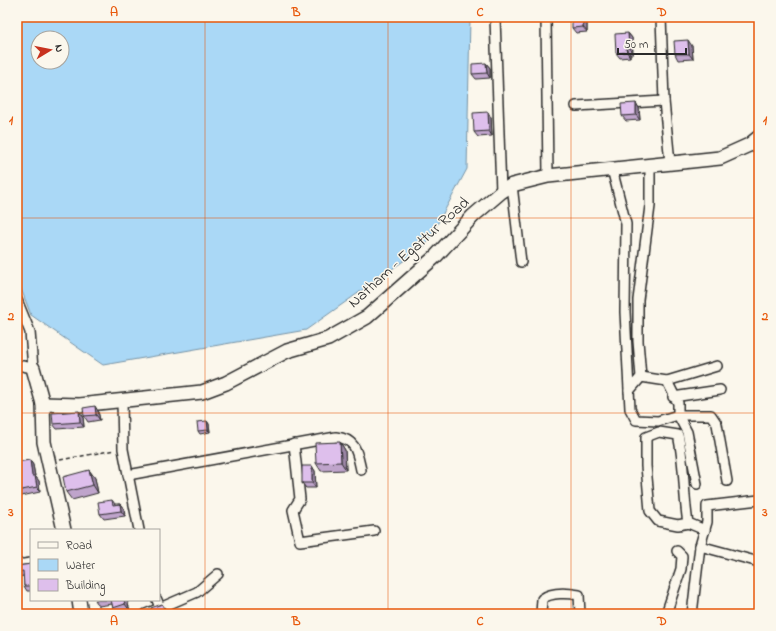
<svg xmlns="http://www.w3.org/2000/svg" width="776" height="631" font-family="'Indie Flower',sans-serif">
	<rect width="100%" height="100%" fill="#fbf7ec"/>
	<filter id="ink" filterUnits="userSpaceOnUse"><feTurbulence type="fractalNoise" baseFrequency=".025" numOctaves="2"/><feDisplacementMap in="SourceGraphic" scale="8" xChannelSelector="R" yChannelSelector="G"/><feConvolveMatrix kernelMatrix="1 2 1 2 8 2 1 2 1" color-interpolation-filters="sRGB"/></filter>
	<g filter="url(#ink)">
		<path fill="#aad8f6" stroke="#7793a5" fill-rule="evenodd" d="M17,17h453l-3,152 -41,76 -120,85 -203,35 -72,-50 -14,-37zM38,38h24v24h-24z"/>
		<g fill="none" stroke-linecap="round" stroke-linejoin="round">
			<g stroke="#2b2b2b" stroke-width="12">
				<g id="street">
					<polyline points="495,17 501,192"/>
					<polyline points="546,17 548,176"/>
					<polyline points="661,17 664,101 670,163"/>
					<polyline points="576,106 664,101"/>
					<polyline points="612,169 626,224 625,312 630,409 636,420 658,421 678,415 678,403 667,381 641,377"/>
					<polyline points="512,185 521,262"/>
					<polyline points="17,300 30,332 33,368 17,365"/>
					<polyline points="667,381 717,366"/>
					<polyline points="629,391 641,377 638,341 638,300 650,206 650,164"/>
					<polyline points="673,397 720,390"/>
					<polyline points="122,401 123,449 139,530"/>
					<polyline points="294,444 300,499 293,510 300,541 374,531"/>
					<path d="M128,475l208,-38c20,2 21,15 25,33"/>
					<polyline points="697,484 687,432 678,415 711,415 717,424 727,481"/>
					<path d="M688,523l-10,2 -20,-4 -8,-10 -4,-45v-29l13,-5 19,3c7,29 5,58 10,88l17,7"/>
					<polyline points="700,546 759,562"/>
					<polyline points="17,565 31,563"/>
					<polyline points="160,608 197,592 218,574"/>
					<polyline points="146,614 160,608 157,600"/>
					<path d="M541,614l1,-15c9,-7 26,-6 37,-4l1,19"/>
					<polyline points="666,614 681,569 682,556 677,551"/>
					<polyline points="692,614 700,546 707,522 707,506 759,500"/>
				</g>
			</g>
			<g stroke="#2b2b2b" stroke-width="16">
				<g id="secondary">
					<polyline points="33,368 43,404"/>
					<polyline points="64,530 44,442 43,404 79,405 202,392 226,383 287,351 328,339 367,317 436,256 473,216 501,192 512,185 548,176 720,158 749,145 759,137"/>
					<polyline points="79,600 81,614"/>
				</g>
			</g>
			<polyline stroke="#2b2b2b" stroke-width="1.5" stroke-dasharray="4 3" stroke-linecap="butt" points="60,460 115,450"/>
			<use href="#street" stroke="#fbf7ec" stroke-width="9"/>
			<use href="#secondary" stroke="#fbf7ec" stroke-width="13"/>
		</g>
		<g fill="#bfa4cb" stroke="#2b2b2b">
			<polygon points="587,17 587,32 576,33 572,28"/>
			<polygon points="628,33 632,38 633,54 630,54 630,57 620,58 616,53"/>
			<polygon points="692,46 693,59 678,60 675,54"/>
			<polygon points="486,63 490,68 490,78 476,79 472,74"/>
			<polygon points="636,103 639,108 640,120 626,121 622,116"/>
			<polygon points="491,118 492,136 478,137 474,132"/>
			<polygon points="98,411 100,420 88,422 84,416"/>
			<polygon points="83,416 84,427 57,429 53,424"/>
			<polygon points="207,421 209,424 210,432 200,434 198,431"/>
			<polygon points="340,442 345,450 346,470 321,471 316,463"/>
			<polygon points="30,460 33,465 35,476 39,481 40,492 17,497 17,480 19,479"/>
			<polygon points="312,466 315,471 316,488 306,488 302,483"/>
			<polygon points="89,470 95,478 98,493 72,500 66,492"/>
			<polygon points="112,500 115,504 120,504 124,509 125,516 104,519 100,514"/>
			<polygon points="31,564 31,591 27,591 24,586 24,576 17,577 17,566"/>
			<polygon points="95,600 127,600 130,611 121,614 118,614 113,608 112,604 99,606"/>
		</g>
		<g fill="#9b86a5" stroke="#2b2b2b">
			<polygon points="583,17 587,17 587,32 583,27"/>
			<polygon points="628,33 632,38 633,54 629,48"/>
			<polygon points="688,40 692,46 693,59 689,54"/>
			<polygon points="626,49 630,54 630,57 627,52"/>
			<polygon points="486,63 490,68 490,78 487,73"/>
			<polygon points="636,103 639,108 640,120 636,115"/>
			<polygon points="488,112 491,118 492,136 489,131"/>
			<polygon points="95,406 98,411 100,420 96,415"/>
			<polygon points="79,411 83,416 84,427 80,422"/>
			<polygon points="207,421 209,424 210,432 208,430"/>
			<polygon points="340,442 345,450 346,470 341,462"/>
			<polygon points="30,460 33,465 36,482 32,476"/>
			<polygon points="312,466 315,471 316,488 312,483"/>
			<polygon points="89,470 95,478 98,493 93,485"/>
			<polygon points="35,476 39,481 40,492 37,487"/>
			<polygon points="120,504 124,509 125,516 121,511"/>
			<polygon points="124,600 127,600 130,611 125,604"/>
			<polygon points="162,604 167,611 168,614 166,614"/>
		</g>
		<g fill="#debfec" stroke="#2b2b2b">
			<polygon points="572,17 583,17 583,27 572,28"/>
			<polygon points="628,33 629,48 626,49 627,52 616,53 615,34"/>
			<polygon points="688,40 689,54 675,54 674,41"/>
			<polygon points="486,63 487,73 472,74 472,64"/>
			<polygon points="636,103 636,115 622,116 621,104"/>
			<polygon points="488,112 489,131 474,132 473,113"/>
			<polygon points="95,406 96,415 84,416 83,408"/>
			<polygon points="79,411 80,422 53,424 52,413"/>
			<polygon points="207,421 208,430 198,431 197,422"/>
			<polygon points="340,442 341,462 316,463 315,443"/>
			<polygon points="30,460 32,476 35,476 37,487 17,491 17,480 19,479 17,462"/>
			<rect x="302" y="466" width="10" height="17"/>
			<polygon points="89,470 93,485 66,492 63,477"/>
			<polygon points="112,500 113,505 120,504 121,511 100,514 98,502"/>
			<polygon points="31,564 31,586 24,586 23,571 17,572 17,566"/>
			<polygon points="111,600 124,600 125,604 113,608"/>
			<polygon points="162,604 166,614 153,614 151,608"/>
		</g>
	</g>
	<path fill="none" stroke="#e8590c" stroke-width="1" stroke-opacity="0.55" d="M205,17v597M388,17v597M571,17v597M17,218h742M17,413h742"/>
	<g text-anchor="middle" dominant-baseline="central" stroke-width="3" stroke-linejoin="round" paint-order="stroke">
		<g font-size="16" fill="#2b2b2b" stroke="#fbf7ec">
			<text transform="translate(409 253) rotate(-42)">Natham - Egattur Road</text>
		</g>
	</g>
	<rect width="776" height="631" fill="none" stroke="#fbf7ec" stroke-width="44"/>
	<rect x="30" y="529" width="130" height="72" fill="#fbf7ec" stroke="#a8a59f"/>
	<rect x="38" y="542" width="20" height="6" fill="#fbf7ec" stroke="#a8a59f"/>
	<text x="66" y="549" font-size="12" fill="#2b2b2b">Road</text>
	<rect x="38" y="559" width="20" height="12" fill="#aad8f6" stroke="#a8a59f"/>
	<text x="66" y="569" font-size="12" fill="#2b2b2b">Water</text>
	<rect x="38" y="579" width="20" height="12" fill="#debfec" stroke="#a8a59f"/>
	<text x="66" y="589" font-size="12" fill="#2b2b2b">Building</text>
	<g transform="translate(50 50) rotate(80)"><circle r="19" fill="#fbf7ec" stroke="#a8a59f"/>
	<path d="M0-3L7 15L0 10L-7 15Z" fill="#c8321e"/>
	<text y="-6" font-size="11" font-weight="bold" text-anchor="middle" fill="#2b2b2b">N</text>
	</g>
	<path d="M618 48v6h68v-6" fill="none" stroke="#2b2b2b" stroke-width="2"/>
	<text x="624" y="48" font-size="12" fill="#2b2b2b" stroke="#fbf7ec" stroke-width="3" paint-order="stroke">50 m</text>
	<rect x="22" y="22" width="732" height="587" fill="none" stroke="#e8590c" stroke-width="1.5"/>
	<g font-size="13" text-anchor="middle" font-weight="bold" fill="#e8590c">
		<text x="114" y="16">A</text>
		<text x="296" y="16">B</text>
		<text x="480" y="16">C</text>
		<text x="662" y="16">D</text>
		<text x="11" y="124">1</text>
		<text x="765" y="124">1</text>
		<text x="11" y="320">2</text>
		<text x="765" y="320">2</text>
		<text x="11" y="516">3</text>
		<text x="765" y="516">3</text>
		<text x="114" y="625">A</text>
		<text x="296" y="625">B</text>
		<text x="480" y="625">C</text>
		<text x="662" y="625">D</text>
	</g>
</svg>
